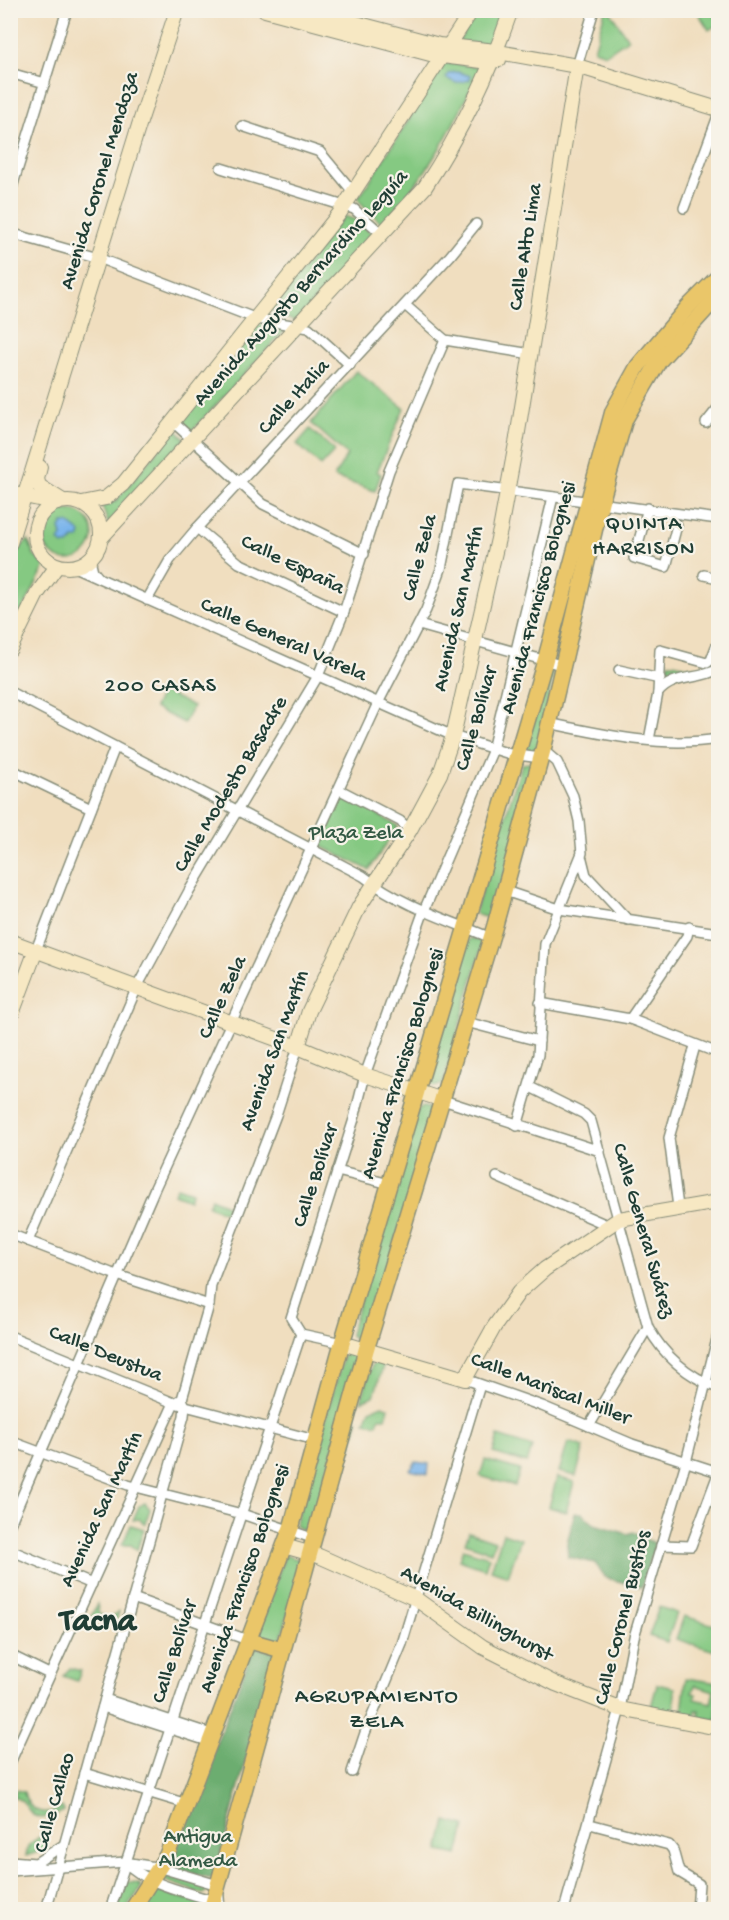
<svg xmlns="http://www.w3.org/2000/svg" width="729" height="1920" font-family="'Gochi Hand',sans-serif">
	<rect width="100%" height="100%" fill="#f7f3e8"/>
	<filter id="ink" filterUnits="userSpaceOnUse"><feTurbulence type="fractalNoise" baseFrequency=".0167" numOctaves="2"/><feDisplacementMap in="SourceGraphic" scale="12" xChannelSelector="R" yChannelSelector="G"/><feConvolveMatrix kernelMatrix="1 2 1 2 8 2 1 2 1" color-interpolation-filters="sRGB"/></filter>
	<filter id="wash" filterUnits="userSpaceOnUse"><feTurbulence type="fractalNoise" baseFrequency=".008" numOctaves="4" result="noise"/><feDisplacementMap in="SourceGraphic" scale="24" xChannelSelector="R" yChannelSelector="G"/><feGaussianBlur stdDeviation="1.35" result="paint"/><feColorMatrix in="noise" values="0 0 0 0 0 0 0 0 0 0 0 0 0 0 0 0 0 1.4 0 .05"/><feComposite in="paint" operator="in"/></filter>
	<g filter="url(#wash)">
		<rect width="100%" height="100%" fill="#f0debf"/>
		<g fill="#85c982" stroke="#52835b" stroke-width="1.5" fill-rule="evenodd">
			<polygon points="479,11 504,11 493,45 458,42"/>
			<polygon points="605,11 610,11 628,39 606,54 594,50"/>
			<polygon points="697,11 714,11 718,24 709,30"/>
			<path d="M445,63l36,4c-29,62 -51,107 -99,157l-23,-23 -1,-6 2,1z"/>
			<polygon points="344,216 359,221 373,235 296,321 274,315 272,309"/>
			<polygon points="258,324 286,329 192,431 181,420"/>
			<polygon points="356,371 404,408 377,472 381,474 375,491 334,477 347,455 311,423"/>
			<polygon points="175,429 185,439 108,523 102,506 116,501"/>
			<polygon points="310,429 335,451 321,466 297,444"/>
			<circle cx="68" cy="535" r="25"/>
			<polygon points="28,540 34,555 45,566 11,633 11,557"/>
			<polygon points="669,663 673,663 705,670 674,675 667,669"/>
			<polygon points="551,668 554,670 538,750 534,754 528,753 525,749 546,670"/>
			<polygon points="162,691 193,706 184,723 154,708"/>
			<polygon points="530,763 534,770 492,919 478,915 475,912 522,764"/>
			<polygon points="342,794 398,826 369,870 317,844"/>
			<polygon points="471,938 483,942 443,1084 434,1087 427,1079 465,944"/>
			<polygon points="424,1107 431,1109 434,1116 366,1337 354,1339 350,1334 418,1109"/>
			<polygon points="177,1187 192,1192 189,1200 174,1194"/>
			<polygon points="211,1198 229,1206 226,1213 208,1206"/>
			<polygon points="345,1350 359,1352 312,1528 302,1530 295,1526"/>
			<polygon points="377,1361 384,1363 374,1396 361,1401 372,1365"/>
			<polygon points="382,1405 389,1408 386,1418 379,1418 377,1424 365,1422 370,1410"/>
			<polygon points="355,1418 358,1421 344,1471 340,1473"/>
			<polygon points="498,1436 532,1447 527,1463 493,1453"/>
			<polygon points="568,1442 584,1447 576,1476 559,1472"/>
			<polygon points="485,1460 520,1470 515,1486 480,1476"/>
			<polygon points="557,1477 574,1482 566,1512 549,1507"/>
			<polygon points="145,1503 150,1509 145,1524 139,1519 133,1520 139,1506"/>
			<polygon points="131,1525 144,1529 137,1550 131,1545 122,1545"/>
			<polygon points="469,1532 495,1541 491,1552 465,1543"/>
			<polygon points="503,1533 521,1539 508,1576 491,1570"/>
			<polygon points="463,1549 489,1557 485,1569 459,1560"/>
			<polygon points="285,1555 303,1561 280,1642 256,1639"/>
			<polygon points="97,1604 99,1614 109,1619 119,1612 114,1627 106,1620 90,1619"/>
			<polygon points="659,1607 677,1613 667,1642 649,1636"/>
			<polygon points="684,1616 718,1626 718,1652 676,1639"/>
			<polygon points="70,1668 81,1671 77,1681 63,1676"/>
			<path d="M686,1678l32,5 -2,37 -17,-3v-7h-3l-1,6 -13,-3zM695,1685l19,6 -3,12 -16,-4 1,-5 -4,-1z"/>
			<polygon points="657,1684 675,1688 674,1713 651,1707"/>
			<path d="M16,1790l8,2c4,21 22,25 38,15l2,4c-40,19 -30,-8 -50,-14z"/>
			<polygon points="446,1821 465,1826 458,1855 439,1851"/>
			<polygon points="39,1837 46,1839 45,1850 26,1856 28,1846"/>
			<polygon points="166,1874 205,1886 208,1891 203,1894 166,1881 164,1876"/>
			<polygon points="127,1882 139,1884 141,1888 126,1909 117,1910 124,1884"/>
			<polygon points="152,1889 199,1903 206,1910 136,1910"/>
		</g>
		<g fill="#6cad70" stroke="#467552" stroke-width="1.5">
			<polygon points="575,1513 582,1513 594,1524 628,1534 633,1532 655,1544 642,1587 606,1578 595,1563 568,1557 567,1543"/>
			<polygon points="254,1647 275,1652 215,1876 211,1879 170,1868 169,1863"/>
		</g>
		<g fill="#79b4eb" stroke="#4c7890" stroke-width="1.5">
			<polygon points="459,72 470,76 470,80 456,83 446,78 449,73"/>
			<polygon points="63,523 68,523 81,533 79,539 74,539 68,545 63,545 59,541 62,536 60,528"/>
			<polygon points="416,1462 429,1464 428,1474 410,1470"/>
		</g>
	</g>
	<g filter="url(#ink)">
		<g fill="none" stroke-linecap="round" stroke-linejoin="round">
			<g stroke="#888e7a" stroke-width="12">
				<g id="street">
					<polyline points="577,66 594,10"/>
					<polyline points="10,73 45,83"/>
					<polyline points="242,126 320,152 354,193"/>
					<polyline points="221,168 354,209 383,235"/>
					<polyline points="10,194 67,10"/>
					<polyline points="684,208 718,116"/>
					<polyline points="10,233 98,258 257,319 309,328 350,365"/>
					<polyline points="405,305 445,340 531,354"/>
					<polyline points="173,422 263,504 364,554"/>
					<polyline points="706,423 718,408"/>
					<polyline points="648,508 634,558 666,567 677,525"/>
					<polyline points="197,528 239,563 344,612"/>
					<polyline points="90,559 93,571 98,577"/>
					<polyline points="74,567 453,736 510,754 541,758"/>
					<polyline points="704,575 718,578"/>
					<polyline points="147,600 170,560 197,528 450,256 476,224"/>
					<polyline points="419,625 561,665"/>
					<polyline points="619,670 660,679"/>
					<path d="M10,692l353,184c39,30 83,43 128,62"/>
					<polyline points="658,693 660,650 707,663 711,660 716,647"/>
					<path d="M548,723c56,12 114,25 170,16"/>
					<path d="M649,740l9,-47c16,-20 41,-12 60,-24"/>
					<polyline points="10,769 91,808"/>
					<polyline points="340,790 400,821 410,830"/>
					<polyline points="582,859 586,875 628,920"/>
					<polyline points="505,891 559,909 718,933"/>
					<polyline points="36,950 115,747"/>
					<polyline points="540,1003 630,1019 718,1053"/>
					<polyline points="630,1019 687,936 689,927"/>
					<polyline points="466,1022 539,1041"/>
					<path d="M530,1087l54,27 7,7 57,206c16,29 39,49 70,61"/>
					<polyline points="443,1100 600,1151"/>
					<polyline points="517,1126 538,1055 545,944 582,853 579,821 573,796 557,762 543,750"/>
					<polyline points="337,1171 390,1184"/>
					<polyline points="497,1177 607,1225"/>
					<polyline points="678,1207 669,1138 695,1046"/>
					<polyline points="10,1234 111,1273 209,1305"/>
					<polyline points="28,1241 137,987 189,891 318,676 344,612 389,471 445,340"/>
					<polyline points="301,1334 291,1318 354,1119 365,1075 423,913 491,754 553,497"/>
					<polyline points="301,1334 342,1343"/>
					<polyline points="10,1336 174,1403 315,1440"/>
					<polyline points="465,1379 542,1406 632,1444 718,1472"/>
					<polyline points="589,1426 648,1327"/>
					<polyline points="10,1441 128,1485 242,1514 312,1538"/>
					<polyline points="10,1524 155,1188 378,703 426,610 441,569 458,484 718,519"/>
					<polyline points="661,1545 691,1546 718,1474"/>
					<polyline points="10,1550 92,1584"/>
					<polyline points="133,1598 250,1641"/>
					<polyline points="10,1655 49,1674"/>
					<polyline points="105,1699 214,1735"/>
					<polyline points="103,1707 211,1742"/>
					<polyline points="10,1763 174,1403 182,1399 209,1305 211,1285 276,1115 298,1047"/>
					<polyline points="352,1772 365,1733 402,1644 480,1385"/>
					<polyline points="84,1773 187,1804"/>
					<polyline points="590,1824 669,1845 673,1850 679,1872 699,1884 697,1910"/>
					<polyline points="10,1861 36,1863 62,1846"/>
					<path d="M125,1862c23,23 59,29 89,39l2,4"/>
					<polyline points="10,1871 125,1862 161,1868 218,1885 220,1910"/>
					<polyline points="46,1910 184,1416 185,1406 182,1399"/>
					<polyline points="110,1910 301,1334"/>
					<polyline points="564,1910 620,1709 634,1637 686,1462 718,1335"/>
				</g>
			</g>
			<g stroke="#888e7a" stroke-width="16">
				<g id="secondary">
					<polyline points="265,10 434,55 482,61 499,60"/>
					<polyline points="307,10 439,45 487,50 577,66 718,109"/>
					<polyline points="40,467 37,479 39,486 63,501"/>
					<polyline points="10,493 57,503"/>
					<circle cx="68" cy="534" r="33"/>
					<polyline points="81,503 106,498 123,484 339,214 472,10"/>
					<path d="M101,538l324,-351c36,-55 65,-115 86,-177"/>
					<polyline points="10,543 139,125 177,10"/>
					<polyline points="10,649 37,594 57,566"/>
					<polyline points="10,941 298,1047 365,1075 443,1100"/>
					<polyline points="10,1019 36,950"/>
					<polyline points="298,1047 309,1011 359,907 410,830 440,774 453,736 500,530 517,438 577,66"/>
					<polyline points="342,1343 465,1379 494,1327 519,1292 545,1269 619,1219 718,1202"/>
					<polyline points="284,1546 319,1556 416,1599 483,1647 556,1684 620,1709 718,1728"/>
				</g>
			</g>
			<g stroke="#888e7a" stroke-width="18">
				<g id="primary">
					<polyline points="250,1641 282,1650"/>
					<polyline points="132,1910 167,1855 292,1525 342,1343 545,661 613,411 638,366 688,307 718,277"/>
					<polyline points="211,1910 366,1350 495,925 543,750 601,502 625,419 659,361 718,296"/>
				</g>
			</g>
			<use href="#street" stroke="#fff" stroke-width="9"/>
			<use href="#secondary" stroke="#f7e8c3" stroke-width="14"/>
			<use href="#primary" stroke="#eac669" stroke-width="15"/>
		</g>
	</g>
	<g text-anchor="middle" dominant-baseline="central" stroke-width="4.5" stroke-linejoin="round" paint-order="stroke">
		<g font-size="21" fill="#1f3d34" stroke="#f7f3e8">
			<text transform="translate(101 181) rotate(-73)">Avenida Coronel Mendoza</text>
			<text transform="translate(527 247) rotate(-81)">Calle Alto Lima</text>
			<text transform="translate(302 289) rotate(-48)">Avenida Augusto Bernardino Leguía</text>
			<text transform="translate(295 398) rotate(-47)">Calle Italia</text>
			<text transform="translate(421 558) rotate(-75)">Calle Zela</text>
			<text transform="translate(292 566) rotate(26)">Calle España</text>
			<text transform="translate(540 598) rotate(-75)">Avenida Francisco Bolognesi</text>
			<text transform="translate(460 609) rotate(-77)">Avenida San Martín</text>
			<text transform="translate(283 641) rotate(24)">Calle General Varela</text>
			<text transform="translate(478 719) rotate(-74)">Calle Bolívar</text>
			<text transform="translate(232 785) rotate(-59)">Calle Modesto Basadre</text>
			<text transform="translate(224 998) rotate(-65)">Calle Zela</text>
			<text transform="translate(276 1051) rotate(-70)">Avenida San Martín</text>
			<text transform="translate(404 1064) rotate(-73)">Avenida Francisco Bolognesi</text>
			<text transform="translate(317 1176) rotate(-72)">Calle Bolívar</text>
			<text transform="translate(642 1231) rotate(74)">Calle General Suárez</text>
			<text transform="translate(105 1355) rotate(22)">Calle Deustua</text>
			<text transform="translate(550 1390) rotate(21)">Calle Mariscal Miller</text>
			<text transform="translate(103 1510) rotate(-65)">Avenida San Martín</text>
			<text transform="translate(246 1579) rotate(-71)">Avenida Francisco Bolognesi</text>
			<text transform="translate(476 1615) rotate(30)">Avenida Billinghurst</text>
			<text transform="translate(624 1618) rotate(-76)">Calle Coronel Bustíos</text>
			<text transform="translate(176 1652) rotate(-72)">Calle Bolívar</text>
			<text transform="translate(56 1803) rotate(-74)">Calle Callao</text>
		</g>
		<g font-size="21" fill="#335944" stroke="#f7f3e8">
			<text x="356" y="834">Plaza Zela</text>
			<text x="198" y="1838">Antigua<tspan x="198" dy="24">Alameda</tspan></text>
		</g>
		<g font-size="22" letter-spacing="1.5" fill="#1f3d34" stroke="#f7f3e8">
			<text x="644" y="525">QUINTA<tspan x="644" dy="25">HARRISON</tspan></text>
			<text x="161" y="687">200 CASAS</text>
			<text x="377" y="1698">AGRUPAMIENTO<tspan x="377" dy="25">ZELA</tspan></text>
		</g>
		<g font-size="33" font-weight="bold" fill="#1f3d34" stroke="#f7f3e8">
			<text x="98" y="1623">Tacna</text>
		</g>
	</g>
	<rect width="729" height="1920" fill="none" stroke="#f7f3e8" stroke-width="36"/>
</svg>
